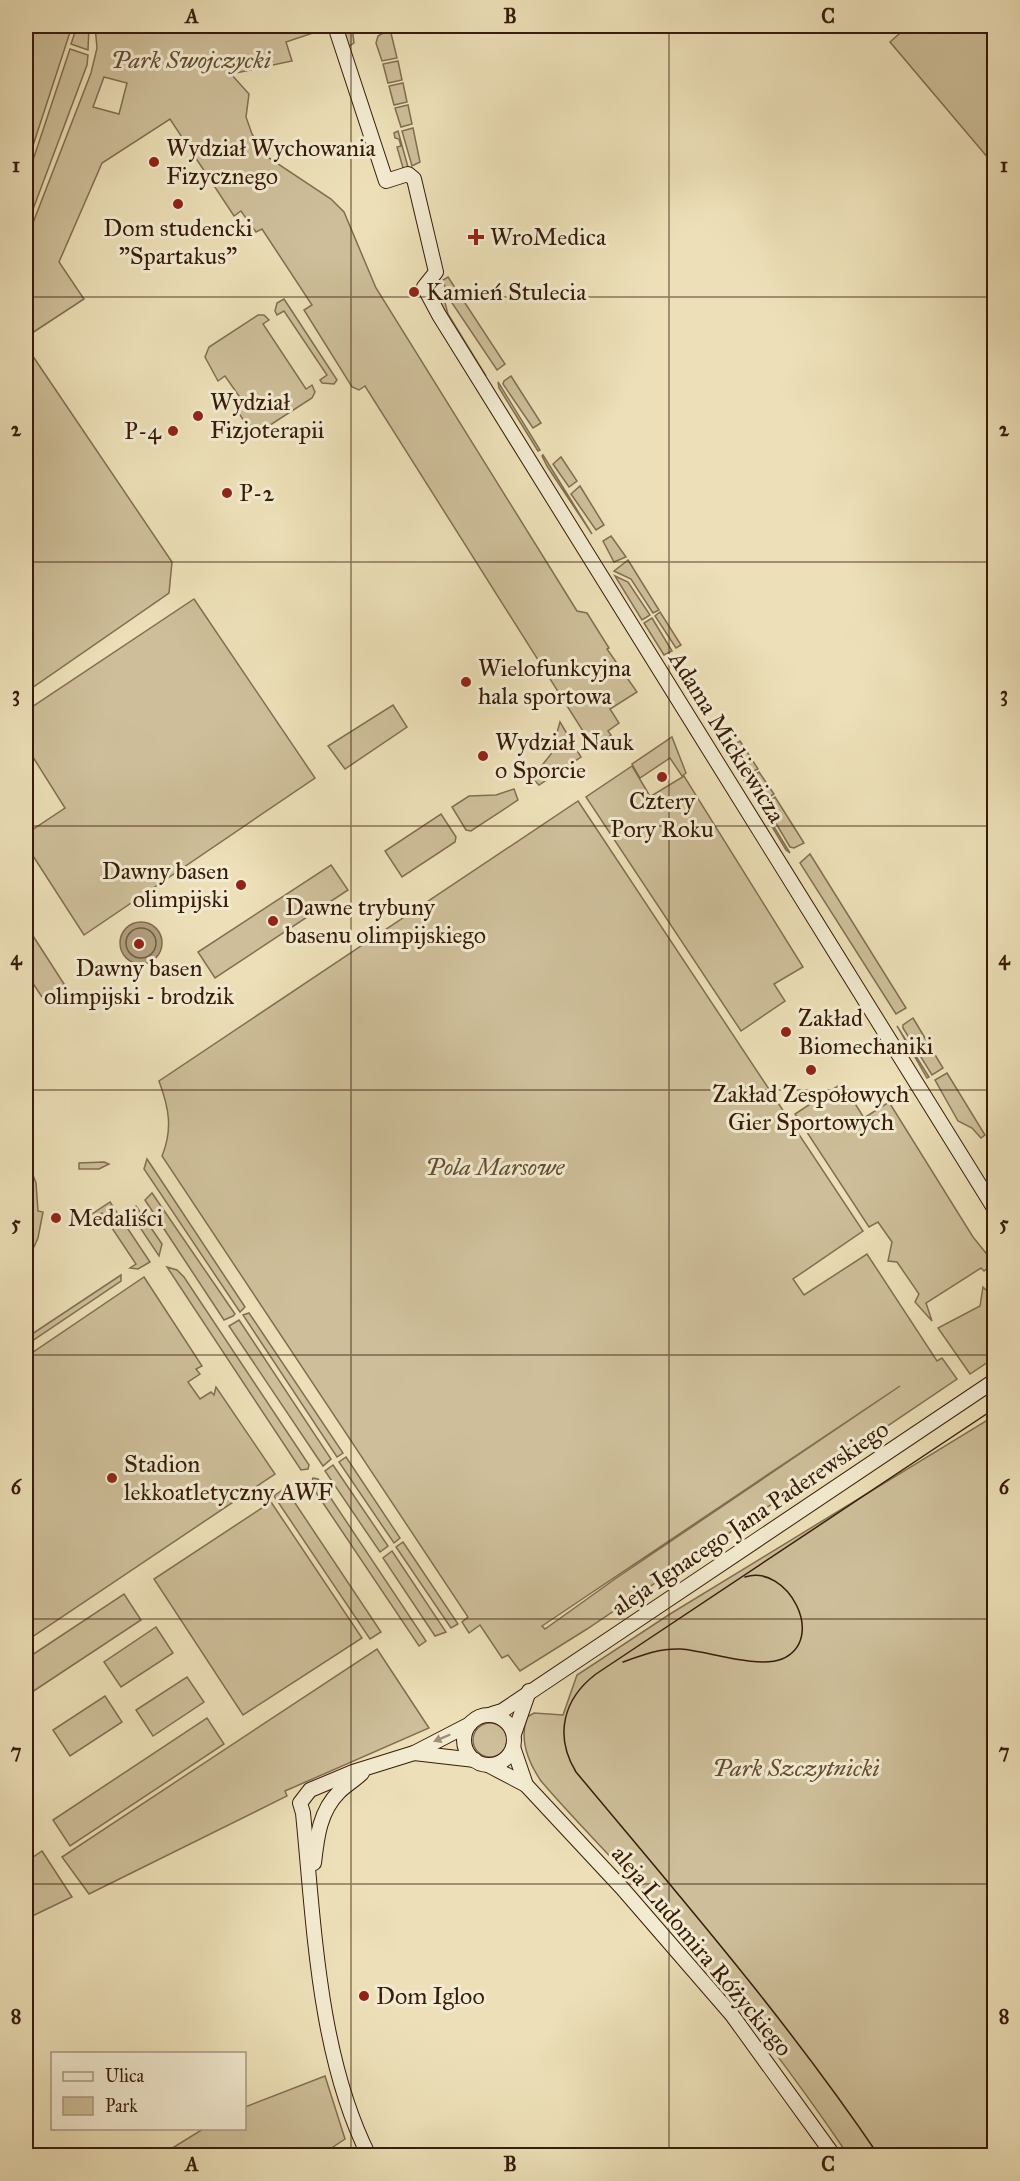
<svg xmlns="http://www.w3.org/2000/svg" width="1020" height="2181" font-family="'IM FELL Great Primer',serif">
	<rect width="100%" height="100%" fill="#ede0b8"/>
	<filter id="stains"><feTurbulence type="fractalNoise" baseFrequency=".00333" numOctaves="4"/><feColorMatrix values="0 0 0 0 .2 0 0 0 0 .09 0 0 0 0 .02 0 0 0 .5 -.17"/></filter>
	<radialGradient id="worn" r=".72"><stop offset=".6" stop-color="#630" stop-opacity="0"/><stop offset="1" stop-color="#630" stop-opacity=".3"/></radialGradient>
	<g fill="#cebf9a" stroke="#826e52" stroke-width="1.5" fill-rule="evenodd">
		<polygon points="26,26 72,26 26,167"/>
		<polygon points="77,26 89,26 88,50 71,44"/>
		<path d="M95,26h223l-2,6 -30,10 6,19 -61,13 18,20 -3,23 6,17 14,22 65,43 13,13 32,76 201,323 10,2 22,35 -2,1 30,43 -27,17 9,14 -11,8 3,4 -18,12 -228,-361 -6,4 -7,-3 -48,-77 8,-5 -50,-76 -6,3 -15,-21 -7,5 -64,-97 -68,44 -43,99 25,37 -58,38v-96l65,-168 6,-25zM104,77l23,6 -8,31 -26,-7z"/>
		<polygon points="341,26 352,26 354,43 348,47"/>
		<polygon points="908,26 994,26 994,165 890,42"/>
		<polygon points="390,29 397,58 382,61 376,43 378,36"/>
		<polygon points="70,49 88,55 87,65 26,228 26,181"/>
		<polygon points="398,61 402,80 388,83 383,64"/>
		<polygon points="403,83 407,102 394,105 389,86"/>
		<polygon points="408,105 412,124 401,127 395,108"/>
		<polygon points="413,128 420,162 412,166 402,131"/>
		<polygon points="398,131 408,167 403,168 397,147 401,146 399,139 395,138 394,133"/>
		<polygon points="448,277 505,364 497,370 448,297 443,280"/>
		<polygon points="433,286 444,299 448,314 486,376 431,289"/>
		<polygon points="284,299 337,380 334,384 322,383 320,380 327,375 284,311 277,315 275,311 277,303"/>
		<path d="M258,315h6l5,5 -6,4 43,65 6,-4 3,7 -3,6 -48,31c-16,3 -20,-9 -28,-20l8,-6 -19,-27 -7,5 -13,-24 4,-10z"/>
		<polygon points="26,346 172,562 169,593 26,692"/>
		<polygon points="511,376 541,423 533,428 503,384 504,381"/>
		<polygon points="498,382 540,450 538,451 499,388"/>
		<polygon points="543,455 592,534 547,466 542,456"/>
		<polygon points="561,457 577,481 569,487 553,464"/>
		<polygon points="580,486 604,525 596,530 571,494"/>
		<polygon points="611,536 626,557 614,562 603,541"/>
		<polygon points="628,560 659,610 653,613 631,579 614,571"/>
		<polygon points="615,576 628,582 650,615 642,620"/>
		<polygon points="194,599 315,778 84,935 26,845 26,834 65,808 26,746 26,711"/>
		<polygon points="660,612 681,645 676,648 655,616"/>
		<polygon points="652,618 672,651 664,655 644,623"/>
		<polygon points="393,705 407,727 345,769 328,746"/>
		<polygon points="560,722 581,757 539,785 532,778 551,754"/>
		<polygon points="672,737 686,773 682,776 670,758 640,778 632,764"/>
		<polygon points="740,741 758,769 743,776 742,759 735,744"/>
		<polygon points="732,746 739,773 724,751"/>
		<polygon points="632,766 654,803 651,796 684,776 803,967 774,984 785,1001 741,1031 586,797"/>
		<polygon points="759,772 774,794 763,801 748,779"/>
		<polygon points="744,780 746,781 790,853 786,850"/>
		<polygon points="514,789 518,800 471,831 466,830 452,807 469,796 496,795"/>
		<polygon points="775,797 804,843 794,848 790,847 765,805"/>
		<path d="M578,801l285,430 -70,48 11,16 63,-41 70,107 5,-3 15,21 -370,250 -67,42 -12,-16 -6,3 -22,-33 -11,8 -7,-11 6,-5 -306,-461c11,-27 7,-48 -3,-75zM900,1386l-285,193 -70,50 -3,-3z"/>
		<polygon points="441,814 456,837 455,842 402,877 385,851"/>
		<polygon points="810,854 906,1008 896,1014 800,863"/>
		<polygon points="331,865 348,890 215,978 198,952"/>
		<polygon points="26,925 64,984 46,1003 26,973"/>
		<polygon points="913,1018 943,1068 932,1075 903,1028 903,1025"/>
		<polygon points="897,1026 929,1077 927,1078"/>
		<polygon points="947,1073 985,1135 981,1138 972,1128 958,1121 935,1080"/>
		<polygon points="841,1084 856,1099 854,1102 864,1118 889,1102 973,1237 994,1263 984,1271 981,1268 926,1303 932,1321 915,1302 919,1294 897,1262 888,1261 892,1242 878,1222 869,1227 795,1114"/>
		<polygon points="26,1157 36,1183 38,1211 43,1212 38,1238 26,1264"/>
		<polygon points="147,1159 245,1307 240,1312 144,1169"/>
		<polygon points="104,1162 109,1164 99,1169 79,1169 79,1163"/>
		<polygon points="152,1193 235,1314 233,1316 224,1320 145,1200"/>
		<polygon points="110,1202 150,1262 138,1269 130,1268 136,1264 102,1213 92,1220 89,1216"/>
		<polygon points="136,1206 162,1244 159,1256 129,1211"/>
		<polygon points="167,1267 177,1270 184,1277 309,1465 308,1469 301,1470"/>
		<polygon points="121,1275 121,1281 26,1345 26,1338"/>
		<polygon points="144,1277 202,1366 196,1369 200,1374 188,1382 200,1399 211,1392 214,1395 216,1387 275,1474 26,1641 26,1357"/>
		<polygon points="983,1287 994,1298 994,1358 970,1374 938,1328 980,1306"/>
		<polygon points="249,1313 343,1453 337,1457 243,1315"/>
		<polygon points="239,1320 331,1459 323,1466 229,1326"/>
		<path d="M994,1416v739h-146c-60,-89 -127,-175 -199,-256 -35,-40 -73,-77 -108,-118 -13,-19 -22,-41 -14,-64l7,-4 29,2 14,-40 93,-61z"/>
		<polygon points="346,1457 400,1538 394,1543 339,1462"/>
		<polygon points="333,1465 388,1546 380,1552 325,1471"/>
		<polygon points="313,1478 318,1479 426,1641 419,1646 311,1485"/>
		<polygon points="285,1488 381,1632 370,1639 274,1496"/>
		<polygon points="271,1502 362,1638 243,1715 154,1579"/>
		<polygon points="403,1542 458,1624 451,1628 396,1547"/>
		<polygon points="392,1551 446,1632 435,1636 383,1558"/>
		<polygon points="124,1594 141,1620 26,1696 26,1659"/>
		<polygon points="156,1627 173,1653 121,1687 104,1662"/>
		<polygon points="377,1649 429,1728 285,1791 287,1796 89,1894 62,1857"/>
		<polygon points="187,1677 204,1702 153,1736 136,1710"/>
		<polygon points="105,1696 122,1722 70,1756 53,1730"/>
		<polygon points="207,1718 224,1744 70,1846 53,1820"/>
		<circle cx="490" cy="1740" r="17"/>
		<polygon points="42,1851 72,1897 26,1919 26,1862"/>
		<polygon points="325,2076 345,2139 321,2155 161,2155 203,2129 244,2128 245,2107"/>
	</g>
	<circle fill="#af9d7c" stroke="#7f694e" stroke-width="1.5" cx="141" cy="943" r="21"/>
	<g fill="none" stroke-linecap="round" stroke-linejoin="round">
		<circle stroke="#735c42" stroke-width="1.5" cx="141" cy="943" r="15"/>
		<g stroke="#371c09" stroke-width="16">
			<g id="secondary">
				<polyline points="335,26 386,181 408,174 414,179 436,272 424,287 439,315 994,1208"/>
				<polyline points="492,1714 502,1711 994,1381"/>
				<circle cx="489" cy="1740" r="25"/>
				<polyline points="514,1734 529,1691"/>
				<polyline points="513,1747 526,1785 622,1888 732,2015 834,2156"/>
				<polyline points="414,1753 475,1760"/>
				<polyline points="488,1765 526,1785"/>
				<path d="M314,1863c3,-27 6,-52 25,-71 7,-7 16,-12 23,-19"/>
				<path d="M369,2156c-51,-101 -55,-233 -66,-343l-3,-10 10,-13 43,-18 61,-19 56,-29"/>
			</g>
		</g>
		<use href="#secondary" stroke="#f3ebd1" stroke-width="14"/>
		<g stroke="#371c09" stroke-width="1.5">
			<path d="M623,1662c19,-7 37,-14 58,-13 26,2 77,20 101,10 46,-20 5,-96 -37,-82"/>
			<path d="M879,2156c-92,-136 -198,-258 -303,-384 -22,-36 -13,-73 20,-98l398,-265"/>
		</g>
	</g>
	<defs><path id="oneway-solid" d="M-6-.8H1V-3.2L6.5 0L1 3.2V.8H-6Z" transform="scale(1.5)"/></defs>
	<use fill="#9e8e77" href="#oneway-solid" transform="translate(442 1738) rotate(157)"/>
	<path fill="none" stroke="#371c09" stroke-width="1.5" stroke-opacity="0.55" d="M351,26v2130M669,26v2130M26,297h968M26,562h968M26,826h968M26,1090h968M26,1355h968M26,1619h968M26,1884h968"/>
	<g fill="#8f2418" stroke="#f3ebd1" stroke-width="2">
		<circle cx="154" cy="162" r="6"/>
		<circle cx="178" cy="204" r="6"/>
		<path d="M473 228h6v6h6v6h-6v6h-6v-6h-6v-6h6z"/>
		<circle cx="414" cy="292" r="6"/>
		<circle cx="198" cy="416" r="6"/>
		<circle cx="173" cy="431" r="6"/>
		<circle cx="227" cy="493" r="6"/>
		<circle cx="466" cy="682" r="6"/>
		<circle cx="483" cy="756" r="6"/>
		<circle cx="662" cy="777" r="6"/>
		<circle cx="241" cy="885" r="6"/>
		<circle cx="273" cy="921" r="6"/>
		<circle cx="139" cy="944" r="6"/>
		<circle cx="786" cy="1032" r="6"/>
		<circle cx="811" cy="1070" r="6"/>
		<circle cx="56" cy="1218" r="6"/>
		<circle cx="112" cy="1478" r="6"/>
		<circle cx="364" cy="1996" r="6"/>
	</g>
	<g text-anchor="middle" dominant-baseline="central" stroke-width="6" stroke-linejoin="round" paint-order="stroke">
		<g font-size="24" font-style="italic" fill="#644d34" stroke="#f3ebd1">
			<text x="191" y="60">Park Swojczycki</text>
			<text x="495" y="1167">Pola Marsowe</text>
			<text x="796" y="1768">Park Szczytnicki</text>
		</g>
		<g font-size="24" fill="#371c09" stroke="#f3ebd1" text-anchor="start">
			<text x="166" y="148">Wydział Wychowania<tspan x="166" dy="28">Fizycznego</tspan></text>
			<text x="178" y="228" text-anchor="middle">Dom studencki<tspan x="178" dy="28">"Spartakus"</tspan></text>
			<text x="490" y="237">WroMedica</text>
			<text x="426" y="292">Kamień Stulecia</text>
			<text x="210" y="402">Wydział<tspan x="210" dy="28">Fizjoterapii</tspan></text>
			<text x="161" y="431" text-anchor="end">P-4</text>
			<text x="239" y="493">P-2</text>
			<text x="478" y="668">Wielofunkcyjna<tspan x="478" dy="28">hala sportowa</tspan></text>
			<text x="495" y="742">Wydział Nauk<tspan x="495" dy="28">o Sporcie</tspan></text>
			<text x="662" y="801" text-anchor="middle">Cztery<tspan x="662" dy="28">Pory Roku</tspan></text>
			<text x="229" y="871" text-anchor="end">Dawny basen<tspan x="229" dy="28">olimpijski</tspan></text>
			<text x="285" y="907">Dawne trybuny<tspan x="285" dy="28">basenu olimpijskiego</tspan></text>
			<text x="139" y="968" text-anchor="middle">Dawny basen<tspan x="139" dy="28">olimpijski - brodzik</tspan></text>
			<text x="798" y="1018">Zakład<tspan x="798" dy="28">Biomechaniki</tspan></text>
			<text x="811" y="1094" text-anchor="middle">Zakład Zespołowych<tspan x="811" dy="28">Gier Sportowych</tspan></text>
			<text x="68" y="1218">Medaliści</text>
			<text x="124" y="1464">Stadion<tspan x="124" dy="28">lekkoatletyczny AWF</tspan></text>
			<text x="376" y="1996">Dom Igloo</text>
		</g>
		<g font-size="24" fill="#371c09" stroke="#f3ebd1">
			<text transform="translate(727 737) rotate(58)">Adama Mickiewicza</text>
			<text transform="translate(750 1518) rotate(-34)">aleja Ignacego Jana Paderewskiego</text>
			<text transform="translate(702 1951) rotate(50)">aleja Ludomira Różyckiego</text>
		</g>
	</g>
	<rect width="1020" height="2181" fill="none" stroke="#ede0b8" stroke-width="66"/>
	<rect x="51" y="2052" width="195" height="78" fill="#f3ebd1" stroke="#a89881" stroke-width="1.5"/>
	<rect x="63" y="2072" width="30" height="9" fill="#f3ebd1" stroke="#a89881" stroke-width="1.5"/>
	<text x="105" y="2082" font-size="18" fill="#371c09">Ulica</text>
	<rect x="63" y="2097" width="30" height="18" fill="#cebf9a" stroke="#a89881" stroke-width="1.5"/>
	<text x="105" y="2112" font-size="18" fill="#371c09">Park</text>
	<rect x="33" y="33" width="954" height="2115" fill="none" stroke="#371c09" stroke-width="2"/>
	<g font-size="20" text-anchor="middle" font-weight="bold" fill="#371c09">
		<text x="192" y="23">A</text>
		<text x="510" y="23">B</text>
		<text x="828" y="23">C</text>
		<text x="16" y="172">1</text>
		<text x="1004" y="172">1</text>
		<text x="16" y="436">2</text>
		<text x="1004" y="436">2</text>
		<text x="16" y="701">3</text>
		<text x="1004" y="701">3</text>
		<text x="16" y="965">4</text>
		<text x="1004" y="965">4</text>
		<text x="16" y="1230">5</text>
		<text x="1004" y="1230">5</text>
		<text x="16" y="1494">6</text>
		<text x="1004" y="1494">6</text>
		<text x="16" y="1758">7</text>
		<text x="1004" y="1758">7</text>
		<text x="16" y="2023">8</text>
		<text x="1004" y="2023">8</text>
		<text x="192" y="2171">A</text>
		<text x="510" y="2171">B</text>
		<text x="828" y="2171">C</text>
	</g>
	<rect width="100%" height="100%" filter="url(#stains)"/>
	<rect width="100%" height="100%" fill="url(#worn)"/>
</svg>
